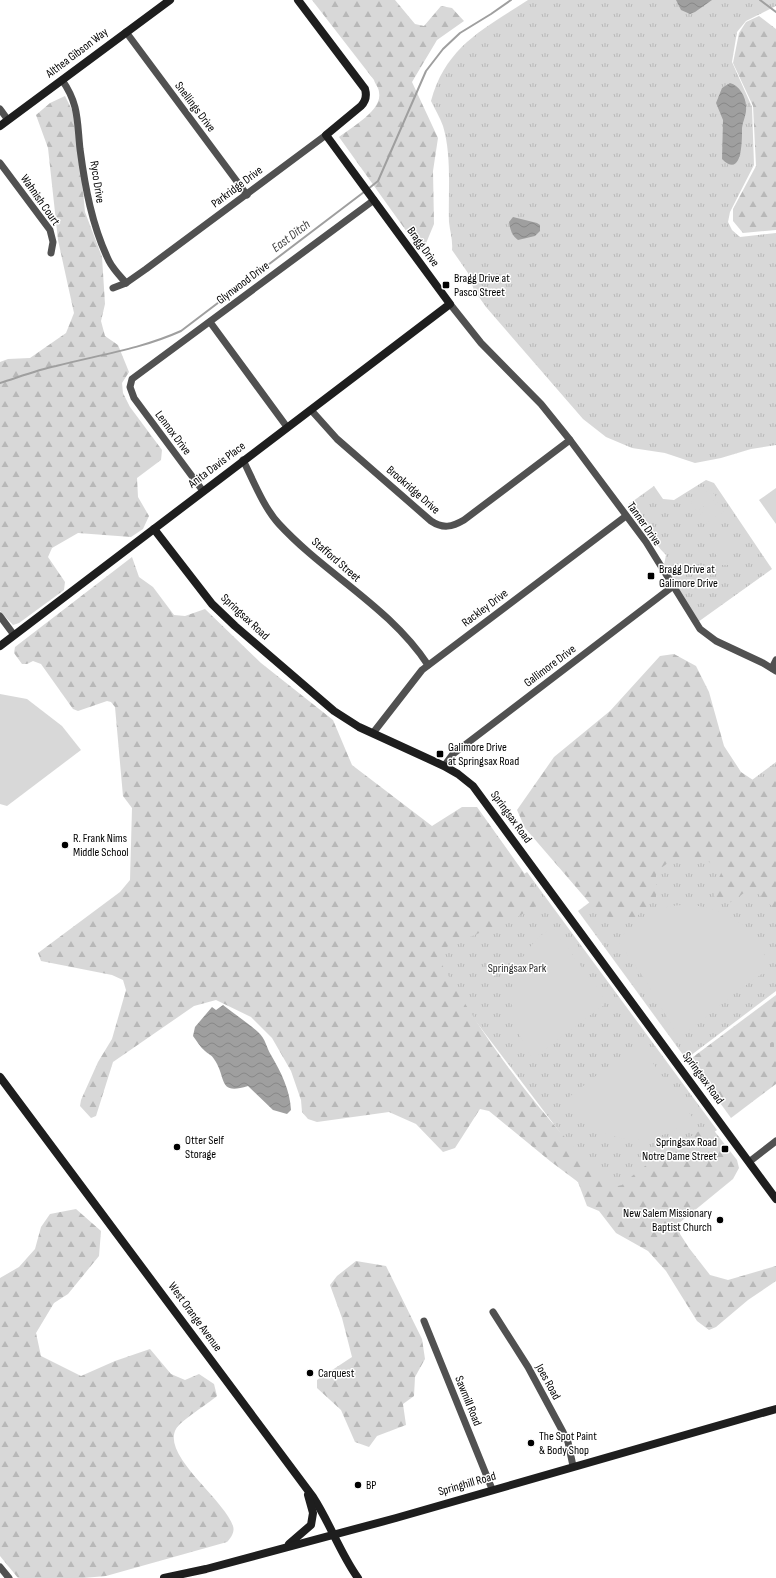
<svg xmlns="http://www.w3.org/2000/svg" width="776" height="1578" font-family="'Sofia Sans Condensed',sans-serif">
	<defs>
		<pattern id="grass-tufts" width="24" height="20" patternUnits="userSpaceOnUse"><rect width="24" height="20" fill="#d8d8d8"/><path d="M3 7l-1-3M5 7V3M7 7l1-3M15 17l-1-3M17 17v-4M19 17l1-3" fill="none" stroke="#b8b8b8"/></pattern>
		<pattern id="forest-firs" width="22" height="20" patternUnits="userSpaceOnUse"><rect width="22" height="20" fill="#d8d8d8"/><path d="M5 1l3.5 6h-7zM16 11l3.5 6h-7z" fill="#b8b8b8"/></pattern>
		<pattern id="cemetery-stones" width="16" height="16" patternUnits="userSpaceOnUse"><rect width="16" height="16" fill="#d8d8d8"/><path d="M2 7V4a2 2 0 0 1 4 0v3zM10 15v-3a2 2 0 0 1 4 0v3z" fill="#b8b8b8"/></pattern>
		<pattern id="water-waves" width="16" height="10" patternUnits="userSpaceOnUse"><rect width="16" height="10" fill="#9f9f9f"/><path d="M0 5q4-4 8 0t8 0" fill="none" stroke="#878787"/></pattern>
	</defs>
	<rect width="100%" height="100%" fill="#fff"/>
	<g fill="url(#grass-tufts)">
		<path d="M528,0h248v6l-30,15 -9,11 -5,30 20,45 2,58 -24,47 -2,10 4,8 8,7 36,-4v212l-25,4 -30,9 -26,5 -30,-10 -33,-5 -26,-11 -23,-18 -97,-112 -12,-17 -6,-17 -16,-23c1,-10 -2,-18 -3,-28 -1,-31 3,-66 -6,-96 -3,-8 -8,-17 -12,-25 15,-55 53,-72 97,-101z"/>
		<path d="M706,480l8,3 58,86 -74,53 -34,-57 2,-10c-15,-15 -24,-34 -37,-51l25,-18 9,13 11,1z"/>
		<polygon points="776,762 776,991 686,1059 578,911"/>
		<polygon points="527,872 717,1130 615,1205 421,949"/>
	</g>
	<g fill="url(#forest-firs)">
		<path d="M312,0h83l20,24 9,2 17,-20 11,2 12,13 -27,19 -25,42 26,56 -5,33 1,53 -12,29 -83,-116c13,-10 44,-27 40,-45 0,-4 -4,-8 -5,-12z"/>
		<polygon points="759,16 776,29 776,230 743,233 733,221 733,209 756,166 753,106 733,63 739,33 746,22"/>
		<polygon points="65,96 76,118 85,212 102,257 105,304 101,321 105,336 118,345 129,372 122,383 123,393 130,407 162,450 161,460 137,478 138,497 149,516 143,529 131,537 78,533 52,548 48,557 65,582 64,590 19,623 13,625 0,611 0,362 8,359 30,358 66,333 74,313 58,240 48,148 36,115 50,103"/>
		<path d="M132,557l7,20 14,10 21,28 11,1 20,-7 56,54 72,57 19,45 80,61 30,-19h15l67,94 -25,15 -84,36c37,68 83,134 135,191 14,15 27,31 43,44l9,-2 17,-15 65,-42h8l25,32 2,8 -6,11 -55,45 2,10 9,14 21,27 18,5 48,-14v15l-28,19 -32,27 -7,3 -12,-9 -31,-50 -18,-20 -32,-18 -17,-22 -12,-5 -9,-24 -28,-21 -61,-50 -9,-2 -25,39 -12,4 -27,-28 -27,-12 -72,10 -9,-3 -6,-7 -1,-12 -10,-29 -19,-33 -21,-21 -35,-17 -22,6 -81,56 -17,54 -5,2 -11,-12 1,-6 17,-38 14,-23 14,-49 -3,-10 -11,-5 -71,-14 -3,-8 82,-61 10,-12 2,-72 -9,-12 -8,-89 -4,-5 -4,-1 -29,10 -5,-2 -32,-45 -8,-3 -6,3h-5l-8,-11 1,-6z"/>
		<path d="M674,654l22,12 13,26 15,54 17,26 18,12 17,-4v130l-23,-21c-18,5 -13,17 -37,13l-3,-11 9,-20 -20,-14 -33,5 -13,10v26l-25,24 -31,-7 -75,-87 -8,-18 37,-53 56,-46 50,-55z"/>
		<polygon points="776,995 776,1084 731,1118 689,1060"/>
		<path d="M76,1209l25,22 -2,25 -31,38 -14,9 -18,30 5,23 40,20 34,-15 35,-12 21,25 14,6 14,-6 15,10 3,12c-8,7 -37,25 -41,33 -15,26 49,71 57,97 2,6 -2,12 -6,16l-121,34 -23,2h-65l-18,-22v-278l19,-11 16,-18 6,-22 9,-13z"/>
		<polygon points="356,1261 386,1266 422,1339 425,1359 415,1377 414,1396 403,1404 406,1425 377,1436 369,1447 355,1442 341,1410 317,1388 317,1380 352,1357 342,1318 330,1285 337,1276"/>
	</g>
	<polygon fill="url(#cemetery-stones)" points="776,1039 776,1060 766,1046"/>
	<g fill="#d8d8d8">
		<polygon points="776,488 776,524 759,500"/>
		<polygon points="710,489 717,498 697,511 690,502"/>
		<polygon points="719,502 725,511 705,524 699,515"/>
		<rect x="716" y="539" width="14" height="26"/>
		<polygon points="0,694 27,699 62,726 81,750 7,806 0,804"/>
		<path d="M681,905c26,-1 54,9 72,30 8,10 12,22 17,33l-39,28 -45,37 -11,-2 -29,-50 -29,-41c21,-19 35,-33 64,-35z"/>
		<path d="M552,927l53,72 -1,6 -71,53c-34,-45 -28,-99 19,-131z"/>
		<path d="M634,1046l7,1 52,71c-44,35 -94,26 -129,-17z"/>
	</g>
	<g fill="url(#water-waves)">
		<polygon points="676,0 712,0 695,12 690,14 681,10"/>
		<path d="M730,83c9,2 16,14 16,23 1,8 -3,14 -4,22 0,10 1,52 -20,31l1,-39 -7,-17 6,-15z"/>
		<path d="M513,217l24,6 3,2v6l-5,5 -17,4c-6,-4 -8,-11 -9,-18z"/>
		<path d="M223,1005c11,9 24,17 35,27 8,7 8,15 13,23 10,17 19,35 20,55l-4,4 -14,-4 -25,-24c-31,10 -21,-9 -34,-27 -2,-4 -6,-5 -9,-8 -5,-4 -8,-10 -12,-15l2,-9 17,-20 4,3z"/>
	</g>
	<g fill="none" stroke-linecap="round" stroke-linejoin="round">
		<g stroke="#9f9f9f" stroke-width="2">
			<polyline points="760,0 776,12"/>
			<polyline points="368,189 378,181 426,71 443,49 460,33 491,14 511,0"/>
			<path d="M0,383c19,-6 37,-13 56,-17 43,-11 85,-17 125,-35l183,-139"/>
		</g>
		<g stroke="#515151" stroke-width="7">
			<polyline points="126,32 247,195"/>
			<path d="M62,80c17,24 15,41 18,69 5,38 12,77 29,112 4,8 11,15 17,22"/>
			<polyline points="0,109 8,120"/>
			<polyline points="0,163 50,230 53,242 51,253"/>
			<polyline points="113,288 126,283 146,269 326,135"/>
			<polyline points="450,304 481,343 541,404 570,440 646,542 700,629 716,641 763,663 776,671"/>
			<polyline points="210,322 287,427"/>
			<path d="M311,410l26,29 94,82c12,8 21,6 33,-1l106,-80"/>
			<path d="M243,460c10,20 21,48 36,64 46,50 111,83 149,141"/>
			<polyline points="203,491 134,398 130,387 132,379 374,200"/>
			<polyline points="0,616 14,635"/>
			<polyline points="772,668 776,660"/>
			<polyline points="373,733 422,670 626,516"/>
			<polyline points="444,766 453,754 672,587"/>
			<polyline points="749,1162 776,1141"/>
			<polyline points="493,1312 528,1367 563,1432 568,1442 573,1466"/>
			<polyline points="424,1321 492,1489"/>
			<polyline points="0,1567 9,1578"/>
		</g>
		<g stroke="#1e1e1e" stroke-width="8">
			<polyline points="0,126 170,0"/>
			<polyline points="154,529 212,604 235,626 334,711 359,727 444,766 458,774 473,786 776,1199"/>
			<path d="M0,646l450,-342 -124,-169 35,-29c5,-5 6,-10 4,-17l-67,-89"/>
			<path d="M0,1077l313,420c17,26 27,56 45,81"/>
			<polyline points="289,1544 311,1525 313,1513 308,1495"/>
			<polyline points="164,1578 206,1569 396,1518 776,1409"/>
		</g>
	</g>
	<g fill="#000" stroke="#fff" stroke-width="1.5">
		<rect x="442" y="281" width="8" height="8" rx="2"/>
		<rect x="647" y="572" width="8" height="8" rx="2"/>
		<rect x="436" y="750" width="8" height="8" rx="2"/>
		<circle cx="65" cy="845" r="4"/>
		<circle cx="177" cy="1147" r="4"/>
		<rect x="721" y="1145" width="8" height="8" rx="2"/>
		<circle cx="720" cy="1220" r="4"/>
		<circle cx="310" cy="1373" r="4"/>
		<circle cx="531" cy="1443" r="4"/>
		<circle cx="358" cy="1485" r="4"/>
	</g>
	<g text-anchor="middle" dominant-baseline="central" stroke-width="3" stroke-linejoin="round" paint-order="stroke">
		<g font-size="12" fill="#000" stroke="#fff">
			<text transform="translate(77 53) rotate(-37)">Althea Gibson Way</text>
			<text transform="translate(195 107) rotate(53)">Snellings Drive</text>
			<text transform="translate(97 182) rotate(81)">Ryco Drive</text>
			<text transform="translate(237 187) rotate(-37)">Parkridge Drive</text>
			<text transform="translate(40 200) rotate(55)">Wahnish Court</text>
			<text transform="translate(423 247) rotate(54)">Bragg Drive</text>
			<text transform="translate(243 283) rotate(-37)">Glynwood Drive</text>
			<text transform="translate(173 433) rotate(53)">Lennox Drive</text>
			<text transform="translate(217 465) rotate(-37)">Anita Davis Place</text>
			<text transform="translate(413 490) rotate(41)">Brookridge Drive</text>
			<text transform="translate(644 524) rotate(55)">Tanner Drive</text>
			<text transform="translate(336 560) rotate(41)">Stafford Street</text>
			<text transform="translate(485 608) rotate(-37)">Rackley Drive</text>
			<text transform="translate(245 617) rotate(43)">Springsax Road</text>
			<text transform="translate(550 666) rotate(-37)">Gallimore Drive</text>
			<text transform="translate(511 817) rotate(54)">Springsax Road</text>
			<text transform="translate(703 1078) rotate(54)">Springsax Road</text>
			<text transform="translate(195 1317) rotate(54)">West Orange Avenue</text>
			<text transform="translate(548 1382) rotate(61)">Joes Road</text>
			<text transform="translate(468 1401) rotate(68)">Sawmill Road</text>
			<text transform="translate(467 1484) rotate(-16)">Springhill Road</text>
		</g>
		<g font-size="12" fill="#000" stroke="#fff" text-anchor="start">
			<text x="454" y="278">Bragg Drive at<tspan x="454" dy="14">Pasco Street</tspan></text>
			<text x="659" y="569">Bragg Drive at<tspan x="659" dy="14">Galimore Drive</tspan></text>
			<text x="448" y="747">Galimore Drive<tspan x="448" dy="14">at Springsax Road</tspan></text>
			<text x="73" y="838">R. Frank Nims<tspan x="73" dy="14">Middle School</tspan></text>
			<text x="185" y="1140">Otter Self<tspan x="185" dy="14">Storage</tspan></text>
			<text x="717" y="1142" text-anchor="end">Springsax Road<tspan x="717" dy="14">Notre Dame Street</tspan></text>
			<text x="712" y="1213" text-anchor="end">New Salem Missionary<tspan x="712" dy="14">Baptist Church</tspan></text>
			<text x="318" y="1373">Carquest</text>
			<text x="539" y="1436">The Spot Paint<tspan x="539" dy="14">&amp; Body Shop</tspan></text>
			<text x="366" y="1485">BP</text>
		</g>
		<g font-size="12" fill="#2f2f2f" stroke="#fff">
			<text x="517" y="968">Springsax Park</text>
		</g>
		<g font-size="13" font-style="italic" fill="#404040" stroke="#fff">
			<text transform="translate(291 236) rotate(-37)">East Ditch</text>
		</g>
	</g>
</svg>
